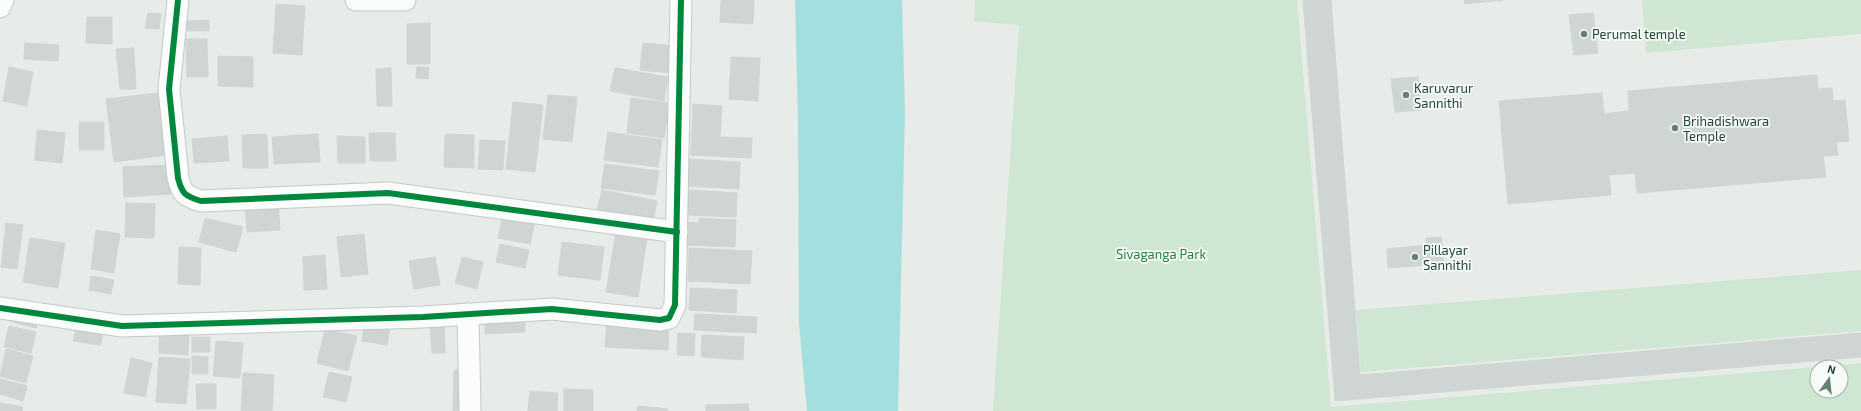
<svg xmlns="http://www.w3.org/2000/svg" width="1861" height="411" font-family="'Exo 2',sans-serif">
	<rect width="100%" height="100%" fill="#e7ece9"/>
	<g fill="#cfe7d2">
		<polygon points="975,0 1297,0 1331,407 1817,367 1817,391 1841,391 1841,367 1818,367 1861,363 1861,411 993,411 1019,25 974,21"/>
		<polygon points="1642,0 1861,0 1861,34 1646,53"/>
		<polygon points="1861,270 1861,331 1361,372 1356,310"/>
	</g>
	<polygon fill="#a3dfdf" points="795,0 902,0 905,113 898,411 807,411 799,324 798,120"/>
	<g fill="#cfd5d2" stroke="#cfd5d2">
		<polygon points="721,0 754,0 753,24 720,22"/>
		<polygon points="1303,0 1331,0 1360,375 1861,333 1861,357 1335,401"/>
		<polygon points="1464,0 1503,0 1465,4"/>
		<polygon points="276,4 305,6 302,55 273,53"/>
		<polygon points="148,13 161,14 159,29 145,28"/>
		<polygon points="1593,13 1598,53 1574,55 1569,15"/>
		<polygon points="87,17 112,17 112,44 86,43"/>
		<polygon points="209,20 209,31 187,31 187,21"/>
		<polygon points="430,23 430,64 407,64 407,24"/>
		<polygon points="186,39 207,39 208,77 187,77"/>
		<polygon points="25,43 59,45 58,61 24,59"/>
		<polygon points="643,43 674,46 672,73 640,70"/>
		<polygon points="134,48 136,89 120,89 116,49"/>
		<polygon points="218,56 253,57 253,87 218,86"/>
		<polygon points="731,57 760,58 758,101 729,99"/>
		<polygon points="9,67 33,72 27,106 3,101"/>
		<polygon points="417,67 429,67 428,79 416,78"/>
		<polygon points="391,68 392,106 377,106 376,69"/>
		<polygon points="615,68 668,77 664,101 610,91"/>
		<polygon points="1817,75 1818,89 1832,88 1833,101 1845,100 1849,141 1836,142 1838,155 1823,156 1826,177 1637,193 1635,173 1609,175 1611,195 1508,204 1499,101 1602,93 1604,114 1629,111 1628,91"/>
		<polygon points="1418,77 1422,110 1395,112 1391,79"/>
		<polygon points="158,93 165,155 114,162 106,99"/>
		<polygon points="548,95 577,97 572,142 543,139"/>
		<polygon points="631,98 669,103 664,138 627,133"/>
		<polygon points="513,102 543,105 535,172 506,169"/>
		<polygon points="693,104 722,106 720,137 752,138 751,158 691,155"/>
		<rect x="79" y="122" width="25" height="28"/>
		<polygon points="37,130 65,133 62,163 35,160"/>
		<polygon points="608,132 662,140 658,167 604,160"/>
		<polygon points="369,133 395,133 396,161 370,161"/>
		<polygon points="267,134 268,168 243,168 242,135"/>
		<polygon points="318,134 320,162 274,164 272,137"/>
		<polygon points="445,134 474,135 474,168 444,167"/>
		<polygon points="227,136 229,161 194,163 192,139"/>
		<polygon points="337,136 365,137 365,163 338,163"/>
		<polygon points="480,140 505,141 503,170 478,169"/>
		<polygon points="689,159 740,162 739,189 688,186"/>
		<polygon points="605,164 659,171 655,195 601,188"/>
		<polygon points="169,165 171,194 124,197 123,167"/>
		<polygon points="602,190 657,201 653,221 597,211"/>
		<polygon points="688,190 737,193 736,217 687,215"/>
		<polygon points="278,202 280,230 247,232 245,205"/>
		<polygon points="126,203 155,204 154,238 125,237"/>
		<polygon points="503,214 535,220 530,244 498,238"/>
		<polygon points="205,218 243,227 236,252 199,242"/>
		<polygon points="699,218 736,220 735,247 684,245 685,222 699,223"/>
		<polygon points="6,223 23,225 17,269 1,267"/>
		<polygon points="96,230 120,234 114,273 91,269"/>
		<polygon points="616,232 647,237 638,297 606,292"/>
		<polygon points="364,234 368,274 341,277 337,237"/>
		<polygon points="1441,237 1445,270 1430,272 1429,265 1388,268 1387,249 1426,245 1426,238"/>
		<polygon points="30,238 65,243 58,288 23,282"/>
		<polygon points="562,242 604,247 600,280 558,275"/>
		<polygon points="500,244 529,250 525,268 496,262"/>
		<polygon points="179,247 201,248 200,285 178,284"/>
		<polygon points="689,248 752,251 750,284 688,281"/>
		<polygon points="325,255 327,289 304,290 303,257"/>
		<polygon points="435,257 440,285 414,289 409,261"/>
		<polygon points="462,257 483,262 477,289 455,283"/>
		<polygon points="91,276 114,280 111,294 89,290"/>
		<polygon points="690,288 737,290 736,313 689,310"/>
		<polygon points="12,314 39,319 36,328 9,321"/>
		<polygon points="695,314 757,317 756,333 694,330"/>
		<polygon points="365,320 391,323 387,345 362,341"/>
		<polygon points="444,320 445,353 432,353 430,321"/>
		<polygon points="525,320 525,332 485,334 485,323"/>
		<polygon points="607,322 669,325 668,350 605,347"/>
		<polygon points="77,325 104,330 100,345 73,341"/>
		<polygon points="9,326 36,332 31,353 4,347"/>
		<polygon points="160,329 189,330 188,355 159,353"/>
		<polygon points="325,329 357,336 348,371 317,363"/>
		<polygon points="678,333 695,334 694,356 677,355"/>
		<polygon points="702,335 744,337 743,360 701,357"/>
		<rect x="192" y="337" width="18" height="15"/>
		<polygon points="216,341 243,343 240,378 213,376"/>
		<polygon points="6,349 33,356 26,383 0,376"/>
		<polygon points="192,356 208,357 208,374 192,374"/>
		<polygon points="159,357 190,359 186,404 156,402"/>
		<polygon points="131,358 152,363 145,397 124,393"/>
		<polygon points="475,369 473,411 453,411 454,370"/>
		<polygon points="329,372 352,377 346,402 323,397"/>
		<polygon points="243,373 274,375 272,411 241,411"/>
		<polygon points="0,379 27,386 23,401 0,394"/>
		<polygon points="196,384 216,384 216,409 197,409"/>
		<polygon points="564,389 593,390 593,411 564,411"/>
		<polygon points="530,391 558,393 557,411 528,411"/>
		<polygon points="0,403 23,407 22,411 0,411"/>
		<polygon points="748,404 749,411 706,411 706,405"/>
		<polygon points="638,406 668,409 668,411 637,411"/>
	</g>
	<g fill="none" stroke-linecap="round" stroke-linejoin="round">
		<g stroke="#c4c9c6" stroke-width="23">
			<g id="street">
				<path d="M178,0l-9,89 9,89c4,16 7,18 23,23l187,-8 289,39"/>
				<polyline points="356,0 405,0"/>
				<polyline points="0,7 3,0"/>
				<polyline points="0,308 122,326 423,317 552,309 660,320 669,318 675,305 681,0"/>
				<polyline points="468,314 470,411"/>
			</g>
		</g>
		<use href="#street" stroke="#fbfcfc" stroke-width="21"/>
		<g stroke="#f6fbf8" stroke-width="8">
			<g id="cycleway">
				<path d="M178,0l-9,89 9,89c4,16 7,18 23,23l187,-8 289,39"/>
				<polyline points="0,308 122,326 423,317 552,309 660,320 669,318 675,305 681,0"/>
			</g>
		</g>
		<use href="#cycleway" stroke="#00873e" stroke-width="6"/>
	</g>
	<g fill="#667f75" stroke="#f6fbf8" stroke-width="1.5">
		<circle cx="1584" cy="34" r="4"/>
		<circle cx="1406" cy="95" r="4"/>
		<circle cx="1675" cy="128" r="4"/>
		<circle cx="1415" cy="257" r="4"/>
	</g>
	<g text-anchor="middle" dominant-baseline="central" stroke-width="3.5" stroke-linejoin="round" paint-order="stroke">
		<g font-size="13" fill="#214436" stroke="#f6fbf8" text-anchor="start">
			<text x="1592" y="34">Perumal temple</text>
			<text x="1414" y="88">Karuvarur<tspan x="1414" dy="15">Sannithi</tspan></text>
			<text x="1683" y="121">Brihadishwara<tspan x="1683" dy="15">Temple</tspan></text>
			<text x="1423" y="250">Pillayar<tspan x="1423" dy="15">Sannithi</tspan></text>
		</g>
		<g font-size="13" fill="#25813c" stroke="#f6fbf8">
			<text x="1161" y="254">Sivaganga Park</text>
		</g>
	</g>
	<g transform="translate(1829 379) rotate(15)"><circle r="19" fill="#f6fbf8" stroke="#a1b2aa"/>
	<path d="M0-3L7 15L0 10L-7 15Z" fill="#667f75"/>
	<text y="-6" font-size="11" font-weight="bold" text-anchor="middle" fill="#214436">N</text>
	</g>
</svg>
